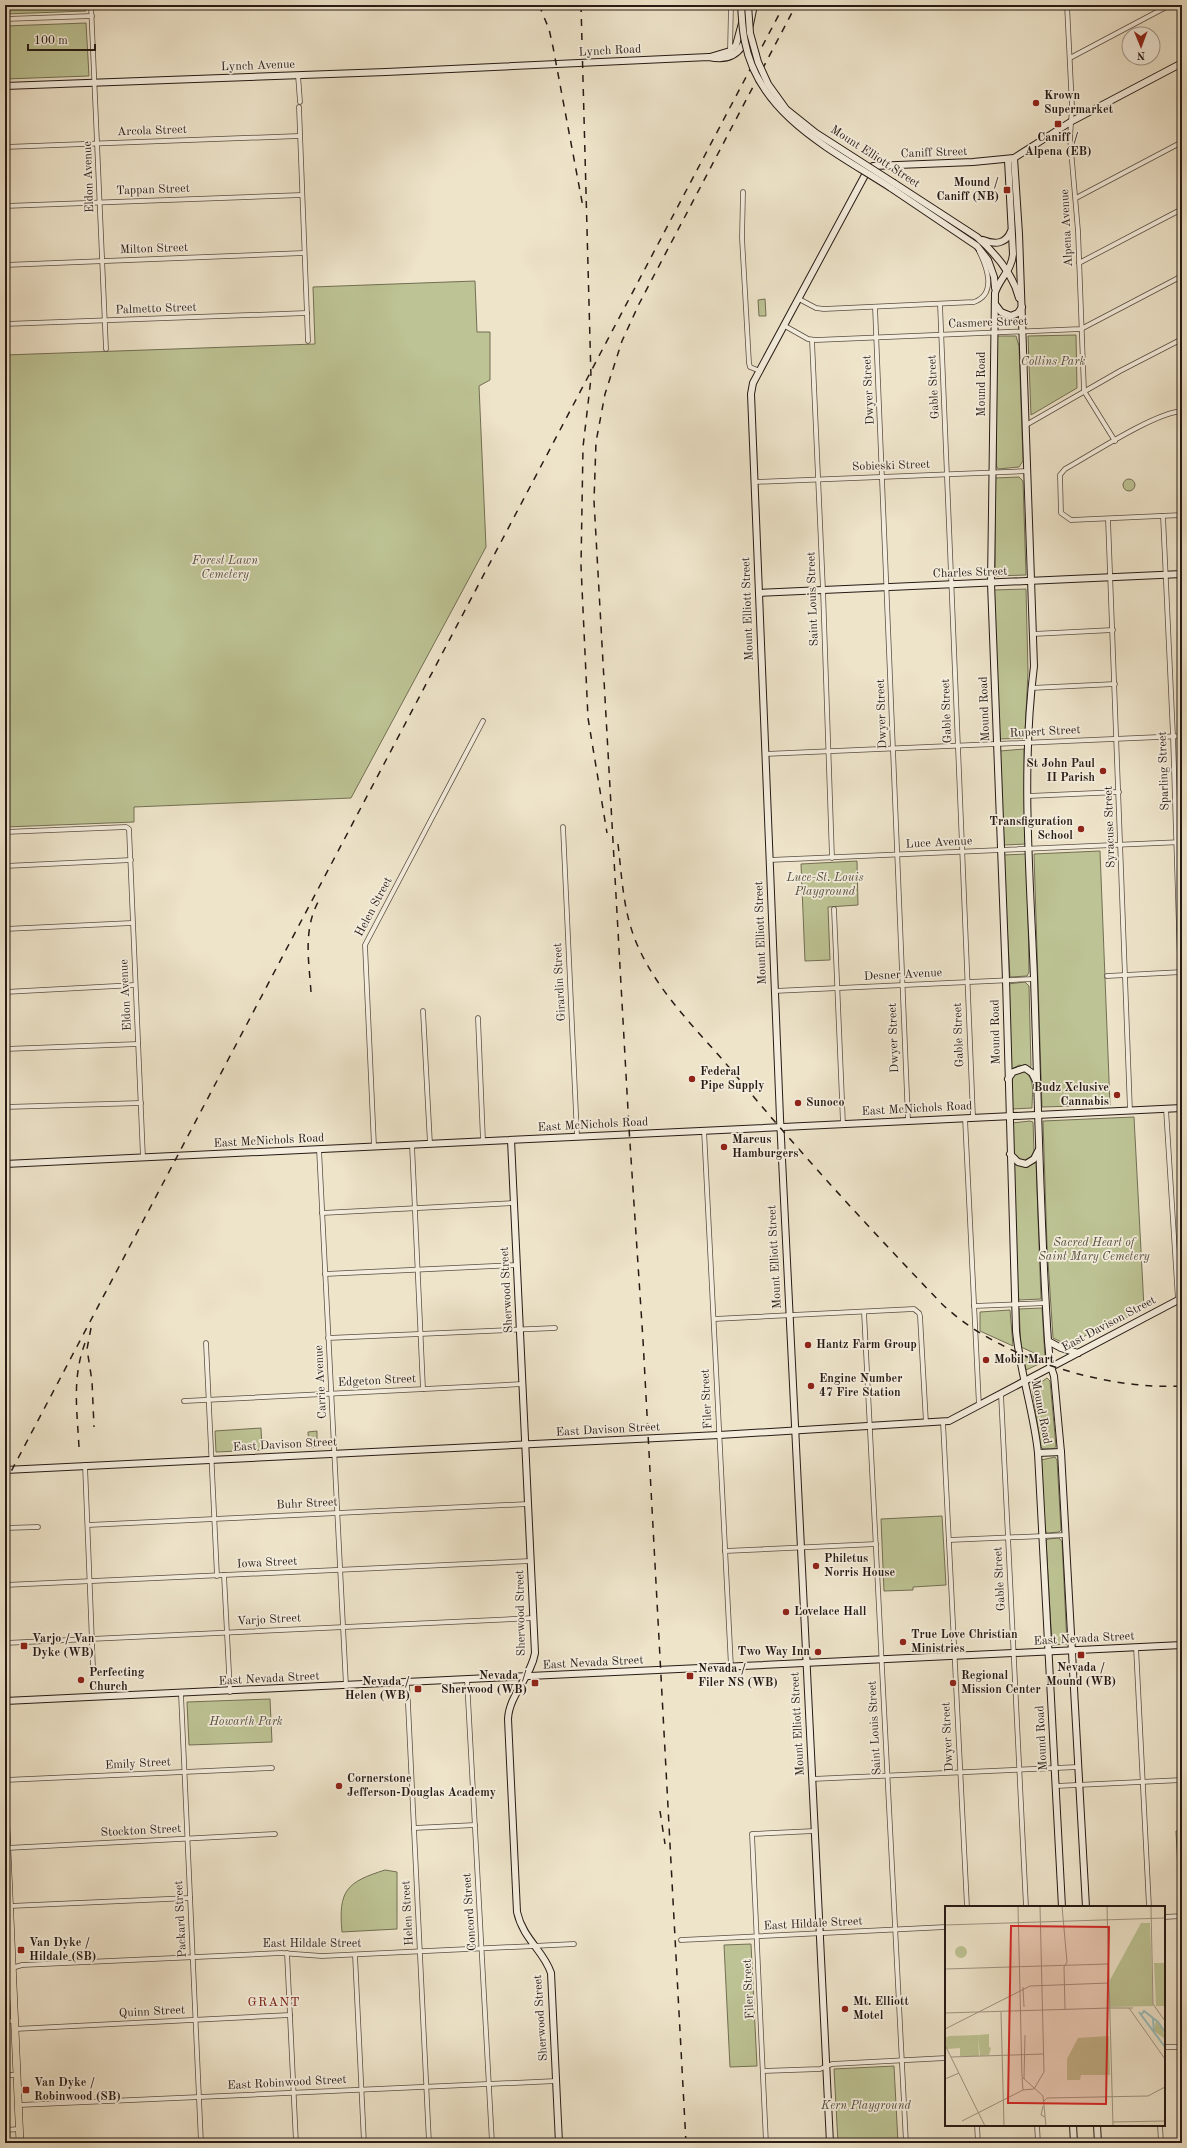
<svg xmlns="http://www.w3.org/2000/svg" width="1187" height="2148" font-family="'Old Standard TT',serif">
	<rect width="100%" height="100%" fill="#eee4ca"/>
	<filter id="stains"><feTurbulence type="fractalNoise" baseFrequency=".005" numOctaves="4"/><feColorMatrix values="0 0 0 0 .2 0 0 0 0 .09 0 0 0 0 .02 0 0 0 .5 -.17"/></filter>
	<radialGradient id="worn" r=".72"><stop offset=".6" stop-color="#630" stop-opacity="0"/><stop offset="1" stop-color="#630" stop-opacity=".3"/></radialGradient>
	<g fill="#bdc394" stroke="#726f54">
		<polygon points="5,5 86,5 86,11 5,14"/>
		<polygon points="86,23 89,76 5,79 5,26"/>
		<polygon points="475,281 477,332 490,332 490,380 479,386 486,547 351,798 134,807 134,822 5,827 5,355 315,344 313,287"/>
		<polygon points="765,299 766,316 759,316 758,300"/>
		<polygon points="1076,335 1077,388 1031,415 1028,336"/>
		<polygon points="998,336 1016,336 1019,346 1023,461 1019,467 998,469 996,465 996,339"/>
		<polygon points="1019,477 1023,481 1026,575 995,576 995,478"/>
		<circle cx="1129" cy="485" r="6"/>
		<polygon points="1026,589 1028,672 1025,733 1024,738 1000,739 993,590"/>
		<polygon points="1024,749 1026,844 1004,845 1000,751"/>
		<polygon points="1100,851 1110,1105 1042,1107 1034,854"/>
		<polygon points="1027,854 1029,972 1027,976 1010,977 1003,855"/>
		<polygon points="857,861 858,905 828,907 830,960 805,961 801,864"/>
		<polygon points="1025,982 1029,986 1031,1066 1030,1068 1019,1065 1010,1070 1008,984"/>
		<path d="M1023,1071c13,6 9,24 9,37l-20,1 -1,-33z"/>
		<polygon points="1134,1117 1144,1308 1109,1327 1107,1324 1068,1345 1053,1338 1047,1245 1043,1121"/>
		<polygon points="1030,1121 1033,1122 1034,1151 1031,1157 1023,1161 1014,1156 1012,1123"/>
		<polygon points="1036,1162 1041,1299 1019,1300 1016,1281 1014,1164"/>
		<polygon points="1042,1308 1045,1358 1021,1347 1019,1309"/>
		<polygon points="1010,1310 1013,1346 980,1331 980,1312"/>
		<polygon points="1023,1356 1041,1363 1026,1370"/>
		<polygon points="1047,1378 1050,1381 1056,1446 1054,1449 1043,1449 1041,1447 1032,1389"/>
		<polygon points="261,1428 262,1450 216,1452 215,1431"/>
		<polygon points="317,1431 317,1447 309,1448 308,1432"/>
		<polygon points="1055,1457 1057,1460 1061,1530 1059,1532 1047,1533 1045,1530 1041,1460"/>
		<polygon points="942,1516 946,1585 913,1587 913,1590 884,1591 881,1519"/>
		<polygon points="1059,1538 1062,1542 1067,1644 1052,1645 1046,1541 1048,1539"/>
		<polygon points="270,1699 272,1742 189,1745 187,1702"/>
		<polygon points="1176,1831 1182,1831 1182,1909 1180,1909"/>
		<path d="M385,1870l12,2v57l-55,3c-4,-42 5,-50 43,-62z"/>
		<polygon points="751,1944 757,2066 730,2067 724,1945"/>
		<polygon points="894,2066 898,2143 838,2143 834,2069"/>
	</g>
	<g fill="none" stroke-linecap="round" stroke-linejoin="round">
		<g stroke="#594d42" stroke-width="5.5">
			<g id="street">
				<polyline points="91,5 106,349"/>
				<polyline points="1067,5 1072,107 1070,138 1078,231 1084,391 1115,441"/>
				<polyline points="5,19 92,16"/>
				<polyline points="730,51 731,5"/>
				<polyline points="1070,58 1170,5"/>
				<polyline points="298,75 300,102"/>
				<polyline points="299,107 308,341"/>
				<polyline points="5,147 299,136"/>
				<polyline points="743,192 742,238 749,363 750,367 760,371"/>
				<polyline points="1076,198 1182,142"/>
				<polyline points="5,206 302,195"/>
				<polyline points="1079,263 1182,209"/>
				<polyline points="5,265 304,253"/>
				<path d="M799,299l17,9 8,1 150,-7c23,-8 13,-35 5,-51"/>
				<polyline points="940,304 973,1117"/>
				<polyline points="875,307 908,1120"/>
				<polyline points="5,324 307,313"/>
				<polyline points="785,326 808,339 816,340 1081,329 1182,276"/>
				<polyline points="812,340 823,590 832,858"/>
				<path d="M1182,411c-28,2 -90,43 -117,58l-5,6 1,38 10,7 111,-5"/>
				<polyline points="1026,425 1120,371 1182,339"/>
				<polyline points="754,482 1028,471"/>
				<polyline points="1163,516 1173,736 1182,1026"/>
				<polyline points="1108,519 1130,1111"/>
				<polyline points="1033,634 1113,630"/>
				<polyline points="1031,688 1115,684"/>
				<polyline points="765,754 1182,736"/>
				<polyline points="1028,796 1119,792"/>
				<polyline points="563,827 577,1136"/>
				<polyline points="5,832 126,827 129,829 143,1158"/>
				<polyline points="769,860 1182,842"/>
				<polyline points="5,866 131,860"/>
				<polyline points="834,909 843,1124"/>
				<polyline points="5,929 132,923"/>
				<polyline points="1107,976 1182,972"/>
				<polyline points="774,991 1034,979"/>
				<polyline points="5,992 135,985"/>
				<polyline points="423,1011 430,1144"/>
				<polyline points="478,1018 483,1141"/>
				<polyline points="5,1049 138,1044"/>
				<polyline points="5,1107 141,1103"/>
				<polyline points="1166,1109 1178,1300"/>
				<polyline points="965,1118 979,1406"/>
				<polyline points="704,1130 731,1667"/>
				<polyline points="412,1145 423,1389"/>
				<polyline points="374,1146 365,945 483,721"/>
				<polyline points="319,1149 346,1686"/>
				<polyline points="322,1213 514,1203"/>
				<polyline points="325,1274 517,1265"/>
				<polyline points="974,1306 1046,1303"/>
				<polyline points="864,1312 906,2143"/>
				<polyline points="714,1319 914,1309 919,1313 920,1316 926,1423"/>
				<polyline points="328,1338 555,1328"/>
				<polyline points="206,1343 217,1576"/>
				<polyline points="1001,1394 1026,1907"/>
				<polyline points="184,1401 523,1384"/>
				<polyline points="943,1422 967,1907"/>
				<polyline points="85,1465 93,1668"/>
				<polyline points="88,1525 528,1504"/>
				<polyline points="5,1528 38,1527"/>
				<polyline points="949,1540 1066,1535"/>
				<polyline points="725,1551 876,1544"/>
				<polyline points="224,1575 230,1692"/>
				<polyline points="5,1585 531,1561"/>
				<polyline points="5,1643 534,1618"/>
				<polyline points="1136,1647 1149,1907"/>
				<polyline points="467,1680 492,2143"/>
				<polyline points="407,1683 429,2143"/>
				<polyline points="181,1694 201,2143"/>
				<polyline points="812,1779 1078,1767"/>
				<polyline points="5,1780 272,1768"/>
				<polyline points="1056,1786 1182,1780"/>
				<polyline points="414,1828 475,1825"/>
				<polyline points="7,1848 275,1834"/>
				<polyline points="10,1906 190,1898"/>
				<polyline points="1164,1917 1182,1916"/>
				<polyline points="681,1940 946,1927"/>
				<polyline points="287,1953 296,2143"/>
				<polyline points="355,1955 364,2143"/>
				<polyline points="5,1970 22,1965 281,1953 322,1956 574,1944"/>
				<polyline points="5,2021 15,2021"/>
				<polyline points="15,2029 290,2015"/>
				<polyline points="1164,2047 1182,2047"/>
				<polyline points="763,2071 820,2069 832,2064 946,2058"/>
				<polyline points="5,2075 17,2075"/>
				<polyline points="19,2105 556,2081"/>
				<polyline points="977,2125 978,2143"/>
				<polyline points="1037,2125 1038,2143"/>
				<polyline points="1160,2125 1161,2143"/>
				<polyline points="5,2130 20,2129"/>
				<polyline points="766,2143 752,1834 814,1831"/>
			</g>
		</g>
		<g stroke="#271b15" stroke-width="8">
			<g id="secondary">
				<polyline points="710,57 730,51 736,45 747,5"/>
				<path d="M5,86l381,-14 323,-15c37,8 39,-24 45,-52"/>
				<path d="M1014,158l5,76 15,432c-13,104 -4,209 0,312 4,121 6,242 14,363l2,23 4,12 7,76 25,455"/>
				<path d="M1008,160l5,94c-1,16 -14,25 -18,39l-4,290 15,397 10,351c4,42 18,81 22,122l24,454"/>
				<path d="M894,183l83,54c18,16 36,37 42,61"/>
				<polyline points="891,188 977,246 988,260 994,277 995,288"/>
				<path d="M983,240c12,5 23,4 28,-9"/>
				<polyline points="995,304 1001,312 1011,316 1018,313 1022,307"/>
				<polyline points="759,593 1182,574"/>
				<polyline points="1008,1079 1013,1072 1025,1068 1032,1073 1036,1081"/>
				<path d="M511,1140l24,513c-4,24 -26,42 -27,66l9,193c6,27 27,39 34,61l8,170"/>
				<polyline points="1010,1154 1018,1162 1026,1164 1034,1159 1038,1151"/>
				<polyline points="5,1164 1182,1108"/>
				<polyline points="1048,1341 1061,1348 1078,1353"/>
				<polyline points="1038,1453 1061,1452"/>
				<polyline points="5,1470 719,1435 949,1421 1182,1298"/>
				<polyline points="5,1701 1182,1645"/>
				<polyline points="1073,2125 1074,2143"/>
				<polyline points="1097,2125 1098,2143"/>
				<polyline points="830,2143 780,1118 751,394 753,383 865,175 873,166 973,162 1014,158 1072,121 1182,63"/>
			</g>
		</g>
		<g stroke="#271b15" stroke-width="8">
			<polyline id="primary" points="5,1804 20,2143"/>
		</g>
		<use href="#street" stroke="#f4eddd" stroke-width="4"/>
		<use href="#secondary" stroke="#f4eddd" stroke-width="6"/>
		<use href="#primary" stroke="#eee4ca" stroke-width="7"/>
		<g stroke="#271b15" stroke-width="1.5" stroke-dasharray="7 7" stroke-linecap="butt">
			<polyline points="539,5 549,29 553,47 583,207"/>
			<polyline points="581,5 591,378 583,447 581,566 588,718 607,833"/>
			<path d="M618,844c4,34 5,66 18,98 22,52 62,88 97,130 66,80 137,157 209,232 57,54 162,86 240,82"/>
			<path d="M311,992c-2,-31 -8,-61 7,-90"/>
			<polyline points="91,1328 87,1349 92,1381 94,1427"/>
			<path d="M79,1447c-2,-37 -7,-69 6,-104"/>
			<polyline points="5,1483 784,5"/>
			<polyline points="660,1811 665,1844"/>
			<polyline points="686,2143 643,1340 629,1128 594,501 596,442 605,394 622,341 639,304 796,5"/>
		</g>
		<g stroke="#271b15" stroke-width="8" stroke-linecap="butt">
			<g id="secondary-bridge">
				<path d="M741,5c1,12 1,25 4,37 14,74 89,109 146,146"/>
				<polyline points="748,5 750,33 758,62 768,84 786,109 816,133 894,183"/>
			</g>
		</g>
		<use href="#secondary-bridge" stroke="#f4eddd" stroke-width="6"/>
	</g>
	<g fill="#8f2418" stroke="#f4eddd" stroke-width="1.5">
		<circle cx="1036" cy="103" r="4"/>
		<rect x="1054" y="120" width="8" height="8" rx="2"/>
		<rect x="1003" y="186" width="8" height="8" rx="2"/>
		<circle cx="1103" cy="771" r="4"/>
		<circle cx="1081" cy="829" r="4"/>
		<circle cx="692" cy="1079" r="4"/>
		<circle cx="1117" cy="1095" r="4"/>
		<circle cx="798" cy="1103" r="4"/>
		<circle cx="724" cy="1147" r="4"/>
		<circle cx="808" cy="1345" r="4"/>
		<circle cx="986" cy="1360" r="4"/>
		<circle cx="811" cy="1386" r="4"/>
		<circle cx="816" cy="1566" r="4"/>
		<circle cx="786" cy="1612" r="4"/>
		<circle cx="903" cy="1642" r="4"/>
		<rect x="20" y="1642" width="8" height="8" rx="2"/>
		<circle cx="818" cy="1652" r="4"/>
		<rect x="1077" y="1651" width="8" height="8" rx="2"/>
		<rect x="686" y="1672" width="8" height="8" rx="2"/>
		<circle cx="81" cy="1680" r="4"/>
		<rect x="531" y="1679" width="8" height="8" rx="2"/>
		<circle cx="953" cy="1683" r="4"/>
		<rect x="414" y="1685" width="8" height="8" rx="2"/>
		<circle cx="339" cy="1786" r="4"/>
		<rect x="17" y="1946" width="8" height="8" rx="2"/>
		<circle cx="845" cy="2009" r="4"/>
		<rect x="22" y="2086" width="8" height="8" rx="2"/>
	</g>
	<g text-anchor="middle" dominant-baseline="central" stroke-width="3.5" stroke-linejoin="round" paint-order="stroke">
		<g font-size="12" fill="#271b15" stroke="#f4eddd">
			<text transform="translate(610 51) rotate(-3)">Lynch Road</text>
			<text transform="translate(258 66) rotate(-2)">Lynch Avenue</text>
			<text transform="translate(152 131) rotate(-2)">Arcola Street</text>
			<text transform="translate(934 153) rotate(-2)">Caniff Street</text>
			<text transform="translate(875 157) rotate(33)">Mount Elliott Street</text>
			<text transform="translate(89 177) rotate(-92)">Eldon Avenue</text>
			<text transform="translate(153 190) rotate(-2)">Tappan Street</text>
			<text transform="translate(1067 228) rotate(-93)">Alpena Avenue</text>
			<text transform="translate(154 249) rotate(-2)">Milton Street</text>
			<text transform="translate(156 309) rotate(-2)">Palmetto Street</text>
			<text transform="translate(988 323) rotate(-2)">Casmere Street</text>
			<text transform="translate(982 384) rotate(-90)">Mound Road</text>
			<text transform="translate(934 387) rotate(-93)">Gable Street</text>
			<text transform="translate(869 390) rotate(-93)">Dwyer Street</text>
			<text transform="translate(891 466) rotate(-2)">Sobieski Street</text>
			<text transform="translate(970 573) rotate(-2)">Charles Street</text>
			<text transform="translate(813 599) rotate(-92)">Saint Louis Street</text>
			<text transform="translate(748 609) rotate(-92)">Mount Elliott Street</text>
			<text transform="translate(985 709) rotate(-92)">Mound Road</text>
			<text transform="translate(947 711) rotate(-92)">Gable Street</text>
			<text transform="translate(882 714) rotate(-92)">Dwyer Street</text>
			<text transform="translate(1045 732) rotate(-3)">Rupert Street</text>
			<text transform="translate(1164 771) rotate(-92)">Sparling Street</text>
			<text transform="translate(1110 827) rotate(-92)">Syracuse Street</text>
			<text transform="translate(939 843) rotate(-3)">Luce Avenue</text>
			<text transform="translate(374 907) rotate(-62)">Helen Street</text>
			<text transform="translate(761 933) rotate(-92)">Mount Elliott Street</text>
			<text transform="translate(903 975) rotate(-3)">Desner Avenue</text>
			<text transform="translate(560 982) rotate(-93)">Girardin Street</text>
			<text transform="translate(126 995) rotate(-93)">Eldon Avenue</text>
			<text transform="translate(996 1032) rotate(-91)">Mound Road</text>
			<text transform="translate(959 1035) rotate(-92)">Gable Street</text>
			<text transform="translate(894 1038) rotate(-92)">Dwyer Street</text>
			<text transform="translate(917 1109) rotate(-3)">East McNichols Road</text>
			<text transform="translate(593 1125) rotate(-3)">East McNichols Road</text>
			<text transform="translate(269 1141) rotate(-3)">East McNichols Road</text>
			<text transform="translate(775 1257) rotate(-93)">Mount Elliott Street</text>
			<text transform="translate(507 1290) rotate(-93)">Sherwood Street</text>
			<text transform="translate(1109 1324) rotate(-28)">East Davison Street</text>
			<text transform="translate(377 1381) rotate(-3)">Edgeton Street</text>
			<text transform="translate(321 1382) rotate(-93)">Carrie Avenue</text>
			<text transform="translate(707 1399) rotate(-93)">Filer Street</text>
			<text transform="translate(1041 1412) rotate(79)">Mound Road</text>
			<text transform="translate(608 1430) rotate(-3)">East Davison Street</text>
			<text transform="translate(285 1445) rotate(-3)">East Davison Street</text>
			<text transform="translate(307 1504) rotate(-3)">Buhr Street</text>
			<text transform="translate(267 1563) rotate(-3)">Iowa Street</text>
			<text transform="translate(1000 1579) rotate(-93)">Gable Street</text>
			<text transform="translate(521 1613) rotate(-91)">Sherwood Street</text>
			<text transform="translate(269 1620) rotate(-3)">Varjo Street</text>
			<text transform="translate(1084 1639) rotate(-3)">East Nevada Street</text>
			<text transform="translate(593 1663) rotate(-3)">East Nevada Street</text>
			<text transform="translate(269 1679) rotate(-3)">East Nevada Street</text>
			<text transform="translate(798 1724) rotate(-93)">Mount Elliott Street</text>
			<text transform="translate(875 1728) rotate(-93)">Saint Louis Street</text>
			<text transform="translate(948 1737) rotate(-93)">Dwyer Street</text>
			<text transform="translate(1042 1738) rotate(-93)">Mound Road</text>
			<text transform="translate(138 1764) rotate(-3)">Emily Street</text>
			<text transform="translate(141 1831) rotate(-3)">Stockton Street</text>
			<text transform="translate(470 1912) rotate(-94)">Concord Street</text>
			<text transform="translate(408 1913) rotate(-93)">Helen Street</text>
			<text transform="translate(181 1919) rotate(-93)">Packard Street</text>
			<text transform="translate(813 1924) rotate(-3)">East Hildale Street</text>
			<text x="312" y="1944">East Hildale Street</text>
			<text transform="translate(749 1989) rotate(-93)">Filer Street</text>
			<text transform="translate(152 2012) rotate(-3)">Quinn Street</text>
			<text transform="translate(541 2018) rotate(-94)">Sherwood Street</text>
			<text transform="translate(287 2083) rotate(-3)">East Robinwood Street</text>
		</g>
		<g font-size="12" font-weight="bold" fill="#271b15" stroke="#f4eddd" text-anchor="start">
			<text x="1044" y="96">Krown<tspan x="1044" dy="14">Supermarket</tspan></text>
			<text x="1058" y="138" text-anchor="middle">Caniff /<tspan x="1058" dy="14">Alpena (EB)</tspan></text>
			<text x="999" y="183" text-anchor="end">Mound /<tspan x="999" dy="14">Caniff (NB)</tspan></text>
			<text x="1095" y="764" text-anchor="end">St John Paul<tspan x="1095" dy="14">II Parish</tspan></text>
			<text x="1073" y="822" text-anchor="end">Transfiguration<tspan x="1073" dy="14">School</tspan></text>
			<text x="700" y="1072">Federal<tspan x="700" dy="14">Pipe Supply</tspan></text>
			<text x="1109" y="1088" text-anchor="end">Budz Xclusive<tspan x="1109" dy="14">Cannabis</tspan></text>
			<text x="806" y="1103">Sunoco</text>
			<text x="732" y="1140">Marcus<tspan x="732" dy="14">Hamburgers</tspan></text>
			<text x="816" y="1345">Hantz Farm Group</text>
			<text x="994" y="1360">Mobil Mart</text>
			<text x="819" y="1379">Engine Number<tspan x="819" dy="14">47 Fire Station</tspan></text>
			<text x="824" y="1559">Philetus<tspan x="824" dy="14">Norris House</tspan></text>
			<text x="794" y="1612">Lovelace Hall</text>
			<text x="911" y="1635">True Love Christian<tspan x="911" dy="14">Ministries</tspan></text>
			<text x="32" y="1639">Varjo / Van<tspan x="32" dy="14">Dyke (WB)</tspan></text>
			<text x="810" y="1652" text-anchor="end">Two Way Inn</text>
			<text x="1081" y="1668" text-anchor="middle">Nevada /<tspan x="1081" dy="14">Mound (WB)</tspan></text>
			<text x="698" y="1669">Nevada /<tspan x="698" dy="14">Filer NS (WB)</tspan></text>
			<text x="89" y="1673">Perfecting<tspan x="89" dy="14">Church</tspan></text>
			<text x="527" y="1676" text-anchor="end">Nevada /<tspan x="527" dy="14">Sherwood (WB)</tspan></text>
			<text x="961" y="1676">Regional<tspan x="961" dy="14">Mission Center</tspan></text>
			<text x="410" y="1682" text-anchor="end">Nevada /<tspan x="410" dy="14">Helen (WB)</tspan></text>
			<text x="347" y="1779">Cornerstone<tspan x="347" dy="14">Jefferson-Douglas Academy</tspan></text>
			<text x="29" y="1943">Van Dyke /<tspan x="29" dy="14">Hildale (SB)</tspan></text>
			<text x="853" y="2002">Mt. Elliott<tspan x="853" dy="14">Motel</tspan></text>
			<text x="34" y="2083">Van Dyke /<tspan x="34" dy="14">Robinwood (SB)</tspan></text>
		</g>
		<g font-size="12" font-style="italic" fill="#544d3b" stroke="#f4eddd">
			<text x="1053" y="362">Collins Park</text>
			<text x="225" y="561">Forest Lawn<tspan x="225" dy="14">Cemetery</tspan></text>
			<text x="825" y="878">Luce-St. Louis<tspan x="825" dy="14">Playground</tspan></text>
			<text x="1094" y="1243">Sacred Heart of<tspan x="1094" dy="14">Saint Mary Cemetery</tspan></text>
			<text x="246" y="1722">Howarth Park</text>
			<text x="866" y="2106">Kern Playground</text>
		</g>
		<g font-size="13" letter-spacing="1" fill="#7a1f14" stroke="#f4eddd">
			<text x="274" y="2002">GRANT</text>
		</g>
	</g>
	<g transform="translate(945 1906)">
		<rect width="220" height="220" fill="#eee4ca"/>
		<path d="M196,17h9l3,83 -43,1v-27zM10 46a6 6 0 1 1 12 0a6 6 0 1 1-12 0ZM209,57h11v43h-9zM211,115l7,9 2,9 -11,-8zM44,128v13l2,1 -2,7 -9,1 -2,-21zM33,129l1,21h-19v-8l-13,1 -2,-5v-6l4,-2zM164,130l1,39h-29l-1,5h-13v-21l11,-21z" fill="#bdc394"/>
		<path fill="none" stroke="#9bbebc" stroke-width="2" d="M194,106l26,35M196,109l3,-4 14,11 7,10M208,113l1,13"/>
		<path fill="none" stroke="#9e9482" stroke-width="1" d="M73,0l4,171 21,19 3,30M117,0l5,56 -3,5 1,42M162,0l6,220M206,1l2,97 12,17M0,19l220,-7M0,63l163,-5M78,81l1,20M165,102h23M184,102l36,51M56,106l3,114M0,107l165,-5M0,123l85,-43 79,-3M0,139l40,81M6,151l93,-3M77,172l1,12M0,173l14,-6M79,173l1,-44M99,195l3,-3 101,-2 17,-9M98,200l-2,9 4,2M17,215l61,-31 11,-1 10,-17 -4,-166M168,216l52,-1"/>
		<path fill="#d62828" fill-opacity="0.15" stroke="#d62828" stroke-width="2" d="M66,20l98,1 -3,177 -98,-1z"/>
		<rect width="220" height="220" fill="none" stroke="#271b15" stroke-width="2"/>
	</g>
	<rect width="1187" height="2148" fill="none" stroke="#eee4ca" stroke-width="20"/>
	<rect x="6" y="6" width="1175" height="2136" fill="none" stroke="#271b15" stroke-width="2"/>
	<rect x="10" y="10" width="1167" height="2128" fill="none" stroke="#271b15"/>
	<g transform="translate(1141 46) rotate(179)"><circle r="19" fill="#f4eddd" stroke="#a2998d"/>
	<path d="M0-3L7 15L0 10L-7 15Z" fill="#8f2418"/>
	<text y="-6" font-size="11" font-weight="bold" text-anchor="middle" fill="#271b15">N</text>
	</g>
	<path d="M28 44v6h67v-6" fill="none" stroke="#271b15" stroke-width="2"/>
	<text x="34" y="44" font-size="12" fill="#271b15" stroke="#f4eddd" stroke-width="3" paint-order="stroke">100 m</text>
	<rect width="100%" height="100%" filter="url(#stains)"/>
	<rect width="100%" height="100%" fill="url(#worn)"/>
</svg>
